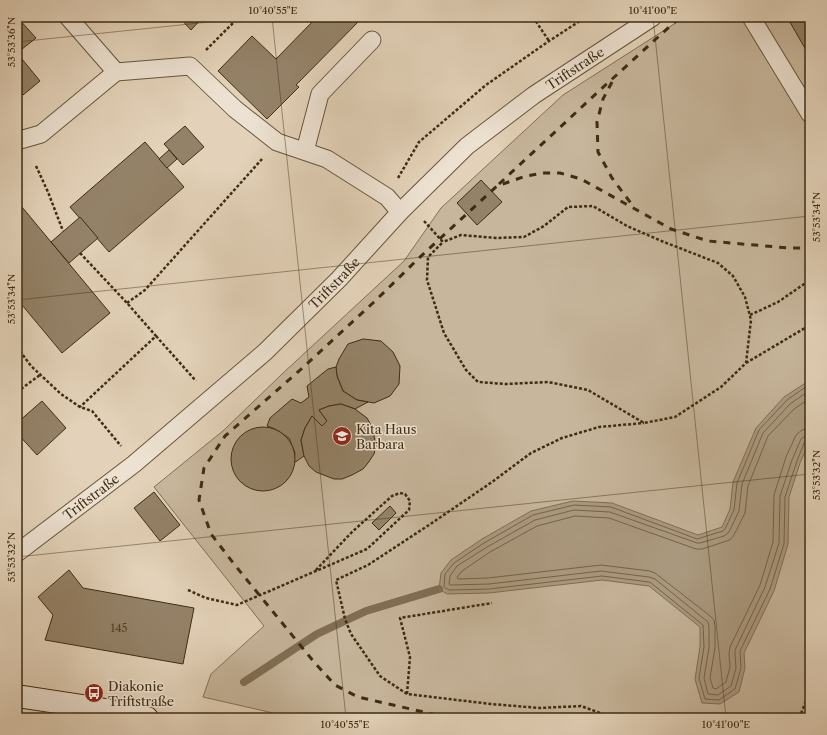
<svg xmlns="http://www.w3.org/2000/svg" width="827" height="735" font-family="'Libre Caslon Text',serif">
	<rect width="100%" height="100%" fill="#e3d2b9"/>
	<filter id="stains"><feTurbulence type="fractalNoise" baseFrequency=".005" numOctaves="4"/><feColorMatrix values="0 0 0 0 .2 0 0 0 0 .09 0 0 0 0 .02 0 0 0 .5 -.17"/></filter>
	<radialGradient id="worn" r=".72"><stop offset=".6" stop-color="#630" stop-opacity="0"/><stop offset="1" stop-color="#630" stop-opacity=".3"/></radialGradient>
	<polygon fill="#c7b69c" stroke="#837156" points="685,17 810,17 810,718 295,718 203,697 211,674 264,626 154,487 224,430 282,374 404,261 441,208 563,95"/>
	<polygon fill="#ab9a80" stroke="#806e54" points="810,380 810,440 800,463 789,497 788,544 774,591 744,653 745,668 739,692 720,704 702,703 695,679 700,647 700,627 649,586 602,580 489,593 447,594 439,589 441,573 451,560 482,539 531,511 573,501 612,503 698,535 722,527 730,509 733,482 756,428 784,397"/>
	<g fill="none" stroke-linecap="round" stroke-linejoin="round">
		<g stroke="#756348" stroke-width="1">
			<polyline points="810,384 787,400 759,430 737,483 734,510 725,529 723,531 697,539 611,507 574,505 533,515 484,543 454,563 445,574 444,587 449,590 489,589 602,576 649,582 651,583 703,625 704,647 699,678 705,699 719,700 735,689 741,668 740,651 770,589 784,544 785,497 797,461 804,443 806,440 810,440"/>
			<polyline points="810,390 790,404 763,433 742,484 739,511 729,532 724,536 700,543 697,543 610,512 574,510 535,520 487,547 457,566 450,576 449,584 451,585 489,584 601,571 649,577 655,579 708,622 709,627 709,648 704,678 708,694 718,695 731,686 736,668 735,654 735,650 765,587 779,543 780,496 792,460 801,439 805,436 810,435"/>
			<polyline points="810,398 794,409 768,436 748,486 745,513 734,535 731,539 727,541 702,549 696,549 609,518 575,516 537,526 490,552 462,571 458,576 457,578 459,579 488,578 601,565 650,571 655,573 709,615 714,620 715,627 715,648 710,678 713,688 716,689 726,682 730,667 729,654 730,647 760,585 773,542 774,495 786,457 796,435 802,430 810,429"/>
		</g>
		<polyline stroke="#806e54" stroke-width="8" points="244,682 317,634 366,611 439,589"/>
	</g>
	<g fill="#948268" stroke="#3f2c11">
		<polygon points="17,17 36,38 17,53"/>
		<polygon points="179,17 203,17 191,30"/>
		<polygon points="317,17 363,17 296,85 299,87 267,119 218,71 252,36 276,59"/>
		<polygon points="787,17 810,17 810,57"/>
		<polygon points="17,53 40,81 23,95 17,87"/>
		<polygon points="185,126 204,147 183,165 164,144"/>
		<polygon points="145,142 184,187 109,252 70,207"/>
		<polygon points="169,150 177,159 167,168 159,159"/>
		<polygon points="481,180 502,202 477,225 457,203"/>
		<polygon points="17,201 110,313 62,353 17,299"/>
		<polygon points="80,217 98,238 69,263 51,242"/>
		<polygon points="363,339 381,341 393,352 400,366 399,384 390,396 374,403 357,400 343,391 337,376 336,367 339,359 348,344"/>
		<polygon points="336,367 337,376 343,391 357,400 368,402 355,409 341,404 329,406 319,410 327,421 322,426 312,416 305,428 301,440 304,456 294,463 295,453 289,438 275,429 267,426 270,418 292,399 301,403 309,397 307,386 328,369"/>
		<polygon points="42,401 66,428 37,455 17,433 17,423"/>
		<polygon points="341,404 355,409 367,418 372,427 376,445 374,454 368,463 363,469 352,475 342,479 334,479 316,472 309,466 304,456 301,440 305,428 312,416 322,426 327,421 319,410 329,406"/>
		<circle cx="263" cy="459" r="32"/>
		<polygon points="154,492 180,525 160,541 134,508"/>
		<polygon points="390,506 396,513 379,530 372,523"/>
		<polygon points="69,570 83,588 194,608 183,664 45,640 53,615 38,597"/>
	</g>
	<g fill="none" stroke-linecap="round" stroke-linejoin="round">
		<g stroke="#68563b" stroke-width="19">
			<g id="lane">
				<polyline points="68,17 116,72 190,66 235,109 277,142 327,159 387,197 400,212"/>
				<polyline points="751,17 810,114"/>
				<polyline points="17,139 20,140 41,134 116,72"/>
				<polyline points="305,151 320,94 372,40"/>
				<path id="s1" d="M17,553l117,-89 131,-112 74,-73 61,-67 67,-66 67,-51 119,-78"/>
			</g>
		</g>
		<g stroke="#3f2c11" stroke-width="24">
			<polyline id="secondary" points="17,696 89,707 147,718"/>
		</g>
		<g stroke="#3f2c11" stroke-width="2.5" stroke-dasharray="3 2" stroke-linecap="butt">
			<polyline points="533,17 549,41"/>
			<polyline points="206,50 239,17"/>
			<polyline points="36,166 48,192 63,231"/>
			<polyline points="398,178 419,142 486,85 549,41 586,17"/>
			<polyline points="424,221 443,242 428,257 427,280 444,333 466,370 478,382 506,384 548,382 588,390 644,423 675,417 721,387 746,363 751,320 745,297 733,276 718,263 664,242 627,226 593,206 568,207 544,226 524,237 496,238 461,235 443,242"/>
			<polyline points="80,253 127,303 156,336 80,407"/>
			<polyline points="127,303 145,290 262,159"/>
			<polyline points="750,315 778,302 810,280"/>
			<polyline points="156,336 196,381"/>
			<polyline points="17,347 31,366 61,394 80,407 92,411 121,446"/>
			<polyline points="746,363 810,325"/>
			<polyline points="17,392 40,375"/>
			<polyline points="188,590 206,598 237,605 367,549 409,510 410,501 405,494 400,493 392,496 352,532 315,571"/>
			<polyline points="407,694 410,657 400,618 492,603"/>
			<polyline points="614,718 581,706 540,708 491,704 407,694 380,676 351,634 345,619 336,580 368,565 429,525 492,482 531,453 562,438 599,427 644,423"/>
			<polyline points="799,718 810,692"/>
		</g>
		<use href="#lane" stroke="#ede2d2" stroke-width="17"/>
		<use href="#secondary" stroke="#ede2d2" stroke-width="22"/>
		<g stroke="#3f2c11" stroke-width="3" stroke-dasharray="7 7" stroke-linecap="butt">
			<polyline points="612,82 603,99 597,122 598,152 612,178 633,206"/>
			<polyline points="499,184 599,91 680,17"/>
			<polyline points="450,718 358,697 335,685 314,662 234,564 211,534 199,500 204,468 225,436 299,371 374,302 419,258 497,186 526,176 544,173 560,173 581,179 671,229 708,241 789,248 810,248"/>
		</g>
	</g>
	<path fill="none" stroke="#3f2c11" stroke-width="1" stroke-opacity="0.45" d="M272,17l74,701M653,17l73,701M17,42l240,-25M17,300l793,-84M17,557l793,-83"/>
	<defs>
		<g id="school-disc" transform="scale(1)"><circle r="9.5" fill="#8f2418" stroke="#ede2d2"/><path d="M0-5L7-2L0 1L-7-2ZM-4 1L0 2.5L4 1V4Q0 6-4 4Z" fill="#fff"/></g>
		<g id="bus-disc" transform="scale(1)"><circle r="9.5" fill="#8f2418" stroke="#ede2d2"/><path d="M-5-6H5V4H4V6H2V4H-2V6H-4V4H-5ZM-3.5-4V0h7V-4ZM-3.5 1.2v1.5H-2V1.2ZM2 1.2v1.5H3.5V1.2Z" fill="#fff"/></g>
	</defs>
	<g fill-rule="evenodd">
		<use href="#school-disc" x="342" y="436"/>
		<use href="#bus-disc" x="94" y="693"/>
	</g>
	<g text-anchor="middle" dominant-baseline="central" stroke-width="3" stroke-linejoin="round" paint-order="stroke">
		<g font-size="11" fill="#544227">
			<text x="119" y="628">145</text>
		</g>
		<g font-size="13" fill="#3f2c11" stroke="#ede2d2">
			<text stroke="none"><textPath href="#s1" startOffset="741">Triftstraße</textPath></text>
			<text stroke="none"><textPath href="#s1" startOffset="417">Triftstraße</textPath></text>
			<text stroke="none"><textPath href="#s1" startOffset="93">Triftstraße</textPath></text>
		</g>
		<g font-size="13" fill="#3f2c11" stroke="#ede2d2" text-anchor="start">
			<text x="356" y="429">Kita Haus<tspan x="356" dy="15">Barbara</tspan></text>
			<text x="108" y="686">Diakonie<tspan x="108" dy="15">Triftstraße</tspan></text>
		</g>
	</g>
	<rect width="827" height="735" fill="none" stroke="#e3d2b9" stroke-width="44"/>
	<rect x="22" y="22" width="783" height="691" fill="none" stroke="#3f2c11" stroke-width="1.5"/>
	<g font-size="10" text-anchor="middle" fill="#3f2c11">
		<text x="273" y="14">10°40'55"E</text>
		<text x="653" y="14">10°41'00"E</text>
		<text transform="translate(11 42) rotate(-90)" y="4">53°53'36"N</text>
		<text transform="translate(816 217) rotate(-90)" y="4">53°53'34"N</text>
		<text transform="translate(11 299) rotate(-90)" y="4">53°53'34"N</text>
		<text transform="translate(816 475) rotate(-90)" y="4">53°53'32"N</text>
		<text transform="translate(11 557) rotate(-90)" y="4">53°53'32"N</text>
		<text x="345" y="728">10°40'55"E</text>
		<text x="726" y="728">10°41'00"E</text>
	</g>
	<rect width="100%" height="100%" filter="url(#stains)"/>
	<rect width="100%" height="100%" fill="url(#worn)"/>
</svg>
